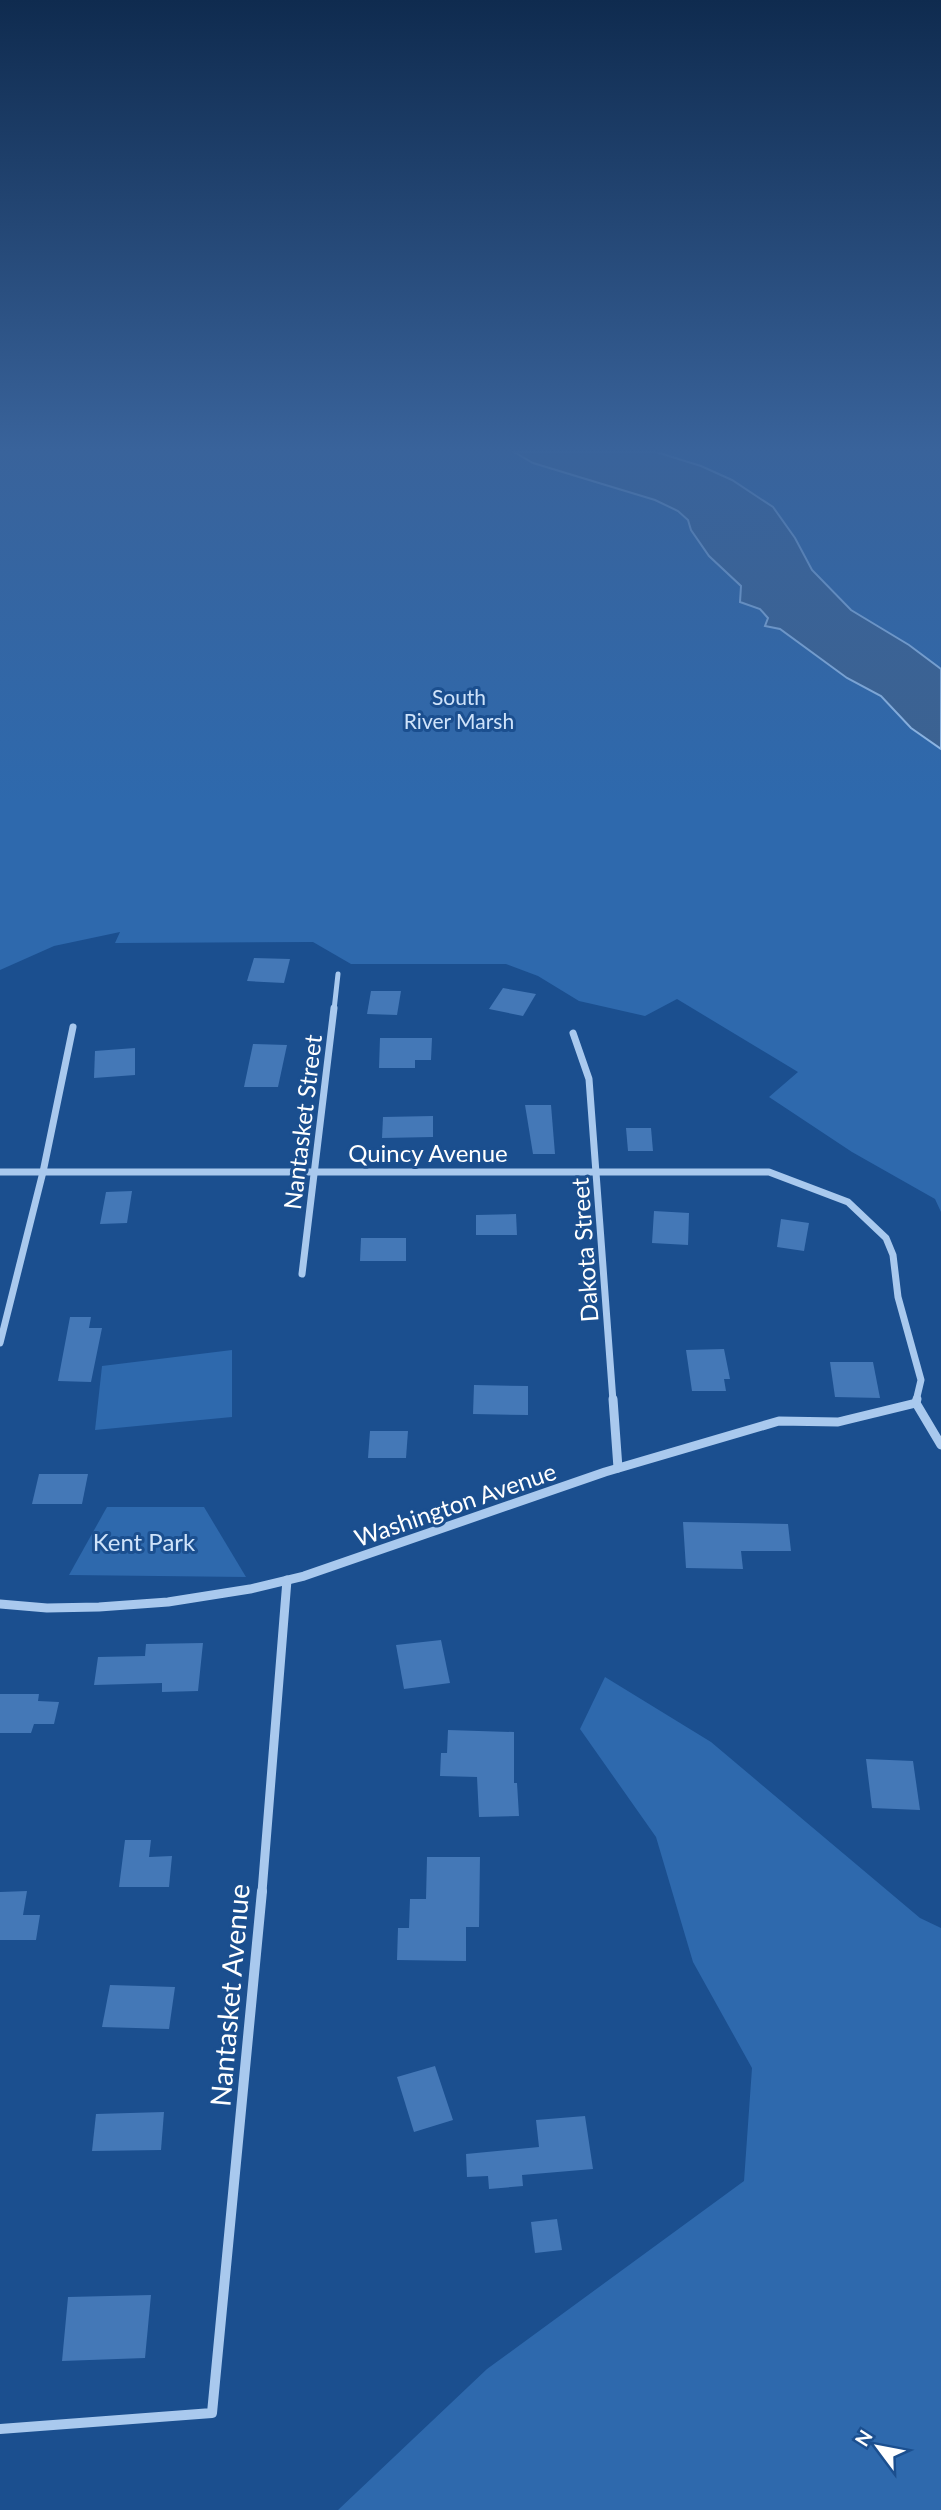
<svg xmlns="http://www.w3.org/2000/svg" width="941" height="2510" font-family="Lato,sans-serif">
	<rect width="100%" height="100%" fill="#1b4f8f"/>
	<g fill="#2e69ad">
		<polygon points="0,452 514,452 534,463 655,500 678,511 688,520 692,530 709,556 741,586 740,602 760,609 768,618 765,626 780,629 847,678 881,696 911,728 941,749 941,1212 935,1199 852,1152 769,1097 798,1072 677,999 645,1016 579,1001 538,976 506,964 351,964 313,942 115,943 120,932 54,946 0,970"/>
		<polygon points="656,452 941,452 941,669 909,645 851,611 812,570 795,538 732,480 701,466"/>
		<polygon points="232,1350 232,1417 95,1430 102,1366"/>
		<polygon points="107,1507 204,1507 246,1577 69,1575"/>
		<polygon points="605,1677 711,1742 920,1918 941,1928 941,2510 338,2510 487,2369 744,2181 752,2068 693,1962 656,1837 580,1729"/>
	</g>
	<polygon fill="#3c6290" stroke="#9cc4f0" stroke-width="2" points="514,452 656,452 701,466 732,480 773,507 795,538 812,570 851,610 909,645 941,669 941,749 911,728 881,696 847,678 780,629 765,626 768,618 760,609 740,602 741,586 709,556 691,530 688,520 678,511 655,500 533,463"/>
	<g fill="#4478b7">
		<polygon points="254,958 290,959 284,983 247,981"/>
		<polygon points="503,988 536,994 523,1016 489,1009"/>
		<polygon points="371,991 401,991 397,1015 367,1014"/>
		<polygon points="380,1038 432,1038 431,1060 415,1060 415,1068 379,1068"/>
		<polygon points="253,1044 287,1045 278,1087 244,1087"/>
		<polygon points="135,1048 135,1075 94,1078 95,1051"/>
		<polygon points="525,1105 551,1105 555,1154 533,1154"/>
		<polygon points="433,1116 433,1137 382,1138 383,1117"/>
		<polygon points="626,1128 651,1128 653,1151 628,1151"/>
		<polygon points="132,1191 127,1223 100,1224 106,1192"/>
		<polygon points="654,1211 689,1213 688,1245 652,1243"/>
		<polygon points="516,1214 517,1235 476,1235 476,1215"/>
		<polygon points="781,1219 809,1223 804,1251 777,1247"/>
		<polygon points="361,1238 406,1238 406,1261 360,1261"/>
		<polygon points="70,1317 91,1317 89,1328 102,1328 91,1382 58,1381"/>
		<polygon points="724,1349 730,1379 724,1379 726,1391 692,1391 686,1350"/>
		<polygon points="830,1362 873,1362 880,1398 835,1397"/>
		<polygon points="474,1385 528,1386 528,1415 473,1414"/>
		<polygon points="370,1431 408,1431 406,1458 368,1458"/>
		<polygon points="39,1474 88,1474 82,1504 32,1504"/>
		<polygon points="683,1522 788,1524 791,1551 741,1551 743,1569 686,1568"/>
		<polygon points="441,1640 450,1683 404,1689 396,1645"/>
		<polygon points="203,1643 198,1691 162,1692 162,1683 94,1685 98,1657 145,1656 146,1644"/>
		<polygon points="0,1694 39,1694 38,1701 59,1702 54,1724 34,1724 31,1733 0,1733"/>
		<polygon points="448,1730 514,1732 514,1783 517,1783 519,1816 479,1817 477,1777 440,1776 441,1753 447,1753"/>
		<polygon points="866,1759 913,1761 920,1810 872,1808"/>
		<polygon points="125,1840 151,1840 149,1857 172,1856 169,1887 119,1887"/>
		<polygon points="427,1857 480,1857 479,1927 466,1927 466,1961 397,1960 398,1928 409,1928 410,1899 426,1899"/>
		<polygon points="27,1891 23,1915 40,1915 36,1940 0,1940 0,1892"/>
		<polygon points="110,1985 175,1987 169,2029 102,2027"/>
		<polygon points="435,2066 453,2120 414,2132 397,2077"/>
		<polygon points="164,2112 161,2150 92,2151 96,2114"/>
		<polygon points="585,2116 593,2169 522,2175 523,2186 489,2189 488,2176 467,2177 466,2154 539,2147 536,2120"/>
		<polygon points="557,2219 562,2250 535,2253 531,2222"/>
		<polygon points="151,2295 145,2358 62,2361 68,2297"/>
	</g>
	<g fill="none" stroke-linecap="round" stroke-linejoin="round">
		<polyline stroke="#a9c9ee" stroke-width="5" points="334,1010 338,974"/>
		<g stroke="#a9c9ee" stroke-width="7">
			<polyline points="573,1033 589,1079 613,1401"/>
			<polyline points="0,1172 769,1172 848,1202 886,1238 893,1255 898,1297 921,1380 916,1401"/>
			<polyline points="302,1274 334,1008"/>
			<polyline points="0,1343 43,1172 73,1027"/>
		</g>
		<g stroke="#a9c9ee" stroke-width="9">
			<polyline points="613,1399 618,1468"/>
			<polyline points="917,1399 916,1403 941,1445"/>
			<polyline points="0,1604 47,1608 99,1607 168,1602 250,1589 304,1576 605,1472 779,1421 838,1422 916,1403"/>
			<polyline points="262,1892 287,1580"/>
		</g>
		<polyline stroke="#a9c9ee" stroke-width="10" points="0,2429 212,2413 262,1891"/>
	</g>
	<linearGradient id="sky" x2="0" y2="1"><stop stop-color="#0f2b4f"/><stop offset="0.56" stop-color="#39639b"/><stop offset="1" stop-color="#39639b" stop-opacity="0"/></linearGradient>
	<rect width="941" height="803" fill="url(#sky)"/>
	<g text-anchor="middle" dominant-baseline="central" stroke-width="6" stroke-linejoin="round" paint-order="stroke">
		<g font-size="21" fill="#cfe3fa" stroke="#1b4f8f">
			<text x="459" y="696">South<tspan x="459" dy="24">River Marsh</tspan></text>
		</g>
		<g font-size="24" fill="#fff" stroke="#1b4f8f">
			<text transform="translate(302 1122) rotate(-83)">Nantasket Street</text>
			<text x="428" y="1152">Quincy Avenue</text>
			<text transform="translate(584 1250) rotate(-94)">Dakota Street</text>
			<text transform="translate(455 1504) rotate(-19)">Washington Avenue</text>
		</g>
		<g font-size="24" fill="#cfe3fa" stroke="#1b4f8f">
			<text x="144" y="1541">Kent Park</text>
		</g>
		<g font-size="28" fill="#fff" stroke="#1b4f8f">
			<text transform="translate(229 1995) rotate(-85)">Nantasket Avenue</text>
		</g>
	</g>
	<g transform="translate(878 2447) rotate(302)" stroke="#1b4f8f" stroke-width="5" paint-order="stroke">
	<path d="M0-5L12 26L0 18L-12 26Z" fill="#ffffff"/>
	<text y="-10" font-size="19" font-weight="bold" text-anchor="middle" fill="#ffffff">N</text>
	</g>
</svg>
